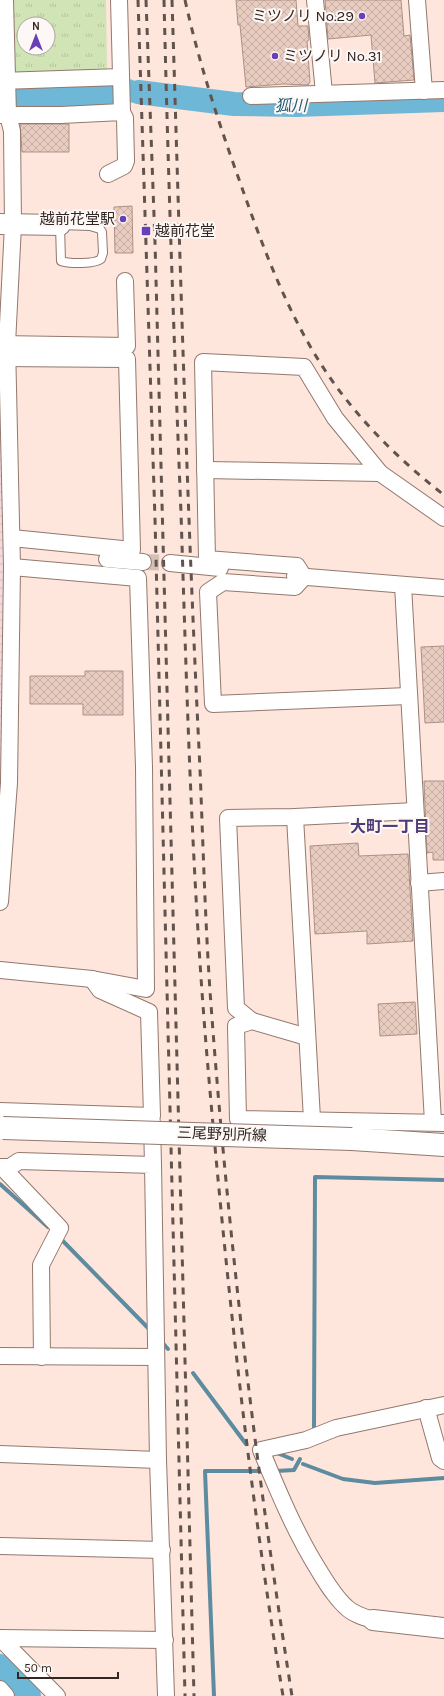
<svg xmlns="http://www.w3.org/2000/svg" width="444" height="1696" font-family="Karla,'Noto Sans JP',sans-serif">
	<defs>
		<pattern id="industrial-grid" width="8" height="8" patternUnits="userSpaceOnUse"><rect width="8" height="8" fill="#f5dadd"/><path d="M0 4h8M4 0v8" fill="none" stroke="#d2bbbd"/></pattern>
		<pattern id="park-tufts" width="24" height="20" patternUnits="userSpaceOnUse"><rect width="24" height="20" fill="#d1e4b5"/><path d="M3 7l-1-3M5 7V3M7 7l1-3M15 17l-1-3M17 17v-4M19 17l1-3" fill="none" stroke="#b4c49b"/></pattern>
		<pattern id="building-cross-hatch" width="8" height="8" patternUnits="userSpaceOnUse"><rect width="8" height="8" fill="#e9ccc0"/><path d="M0 0l8 8M0 8l8-8" fill="none" stroke="#c8afa5"/></pattern>
	</defs>
	<rect width="100%" height="100%" fill="#fee6dc"/>
	<polygon fill="url(#industrial-grid)" points="0,411 2,411 5,778 0,836"/>
	<path fill="url(#park-tufts)" fill-rule="evenodd" d="M9,0h97l1,72 -96,2zM24,24h24v24h-24z"/>
	<g fill="none" stroke-linecap="round" stroke-linejoin="round">
		<g stroke="#5d8ca0" stroke-width="4">
			<polyline points="0,1184 48,1227"/>
			<polyline points="60,1238 149,1329"/>
			<polyline points="160,1340 168,1349"/>
			<polyline points="193,1373 246,1444"/>
			<polyline points="314,1427 315,1177 444,1180"/>
			<polyline points="277,1453 292,1459"/>
			<polyline points="303,1464 343,1479 375,1483 444,1478"/>
			<polyline points="276,1471 294,1470 300,1459"/>
			<polyline points="214,1696 205,1471 261,1471"/>
		</g>
		<g stroke="#6fb7d6" stroke-width="24">
			<polyline points="138,92 234,104 296,105 444,100"/>
			<polyline points="0,99 68,96 118,91 128,91"/>
			<polyline points="0,1666 29,1696"/>
		</g>
	</g>
	<g fill="url(#building-cross-hatch)" stroke="#ad9186">
		<polygon points="236,0 296,0 298,26 308,26 309,40 307,41 310,82 308,85 283,84 246,87 240,25 238,25"/>
		<polygon points="325,0 401,0 404,36 410,35 414,80 375,83 371,35 328,39"/>
		<polygon points="20,124 69,124 69,152 22,152"/>
		<polygon points="132,206 133,253 115,253 114,207"/>
		<polygon points="444,646 444,722 425,723 421,647"/>
		<polygon points="85,671 123,671 123,715 83,715 83,704 30,704 30,676 85,676"/>
		<polygon points="424,781 444,781 444,860 433,860 433,852 427,853"/>
		<polygon points="358,843 359,856 408,854 413,941 367,944 367,931 315,934 310,846"/>
		<polygon points="415,1002 417,1034 380,1036 378,1004"/>
	</g>
	<g fill="none" stroke-linecap="round" stroke-linejoin="round">
		<polyline stroke="#d5c0b7" stroke-width="16" stroke-dasharray="16 8" stroke-linecap="butt" points="143,562 170,563"/>
		<g stroke="#93786d" stroke-width="10">
			<path id="service" d="M60,225l30,1 10,3 2,3 1,21 -2,6c-6,5 -32,5 -40,2z"/>
		</g>
		<g stroke="#93786d" stroke-width="18">
			<g id="minor">
				<polyline points="119,0 122,112"/>
				<polyline points="315,0 324,93"/>
				<polyline points="417,0 424,91"/>
				<polyline points="0,81 121,77"/>
				<polyline points="251,96 444,90"/>
				<polyline points="0,115 61,115 122,112 125,118 126,161 124,166 108,174"/>
				<polyline points="0,344 127,346 125,281"/>
				<polyline points="0,358 127,359 132,550 12,538"/>
				<polyline points="205,470 380,473"/>
				<polyline points="107,559 143,562"/>
				<polyline points="170,563 220,568"/>
				<polyline points="295,576 444,588"/>
				<polyline points="403,585 433,1122"/>
				<polyline points="408,696 213,704 208,592 223,582 295,587 304,577 297,566 207,559 203,362 304,367 335,418 380,473 444,518"/>
				<polyline points="295,817 312,1119"/>
				<polyline points="419,883 444,881"/>
				<polyline points="0,902 9,783 12,567 7,344 13,225 12,131 8,115 5,0"/>
				<polyline points="0,970 92,979 146,989 144,767 138,578 12,567"/>
				<polyline points="252,1021 236,1008 228,818 295,817 415,811"/>
				<polyline points="307,1037 252,1021 236,1026 238,1119 443,1123"/>
				<polyline points="0,1111 152,1116 149,1012 100,990 92,979"/>
				<polyline points="152,1122 153,1165"/>
				<polyline points="0,1167 10,1167 19,1161 153,1165 158,1460 166,1696"/>
				<polyline points="2,1167 60,1228 41,1265 42,1357"/>
				<polyline points="0,1356 156,1357"/>
				<polyline points="426,1408 440,1458 444,1461"/>
				<polyline points="0,1454 158,1460"/>
				<polyline points="0,1546 162,1550"/>
				<path d="M373,1620c-10,-3 -20,-6 -27,-13 -12,-11 -20,-25 -28,-38 -23,-37 -40,-78 -57,-119l45,-10 30,-12 108,-23"/>
				<polyline points="0,1638 165,1640"/>
				<polyline points="0,1638 57,1696"/>
				<polyline points="0,1689 6,1696"/>
			</g>
		</g>
		<g stroke="#93786d" stroke-width="22">
			<g id="tertiary">
				<polyline points="0,224 60,225"/>
				<polyline points="373,1620 444,1628"/>
			</g>
		</g>
		<g stroke="#93786d" stroke-width="24">
			<polyline id="secondary" points="352,1139 444,1145"/>
		</g>
		<use href="#service" stroke="#fff" stroke-width="8"/>
		<use href="#minor" stroke="#fff" stroke-width="16"/>
		<use href="#tertiary" stroke="#fff" stroke-width="20"/>
		<use href="#secondary" stroke="#fff" stroke-width="22"/>
		<g stroke="#61534d" stroke-width="3" stroke-dasharray="7 7" stroke-linecap="butt">
			<polyline points="138,0 155,519 185,1696"/>
			<polyline points="146,0 155,242 194,1696"/>
			<path d="M164,0c4,171 10,342 17,513 6,185 11,370 27,555 18,210 41,420 75,628"/>
			<path d="M172,0c8,256 15,513 28,769 3,74 5,148 10,222 17,236 45,472 82,705"/>
			<path d="M185,0c14,63 34,124 56,185 26,74 55,151 104,213 29,37 63,69 99,97"/>
		</g>
		<g stroke="#93786d" stroke-width="24" stroke-linecap="butt">
			<polyline id="secondary-bridge" points="3,1128 352,1139"/>
		</g>
		<use href="#secondary-bridge" stroke="#fff" stroke-width="22"/>
	</g>
	<g fill="#683fb7" stroke="#fdf7f5" stroke-width="1.5">
		<circle cx="362" cy="16" r="4"/>
		<circle cx="275" cy="56" r="4"/>
		<circle cx="123" cy="219" r="4"/>
		<rect x="141" y="226" width="10" height="10" rx="2"/>
	</g>
	<g text-anchor="middle" dominant-baseline="central" stroke-width="4" stroke-linejoin="round" paint-order="stroke">
		<g font-size="15" fill="#322722" stroke="#fdf7f5" text-anchor="end">
			<text x="354" y="16">ミツノリ No.29</text>
			<text x="283" y="56" text-anchor="start">ミツノリ No.31</text>
			<text x="115" y="219">越前花堂駅</text>
			<text x="155" y="231" text-anchor="start">越前花堂</text>
		</g>
		<g font-size="15" fill="#322722" stroke="#fdf7f5">
			<text transform="translate(222 1134) rotate(2)">三尾野別所線</text>
		</g>
		<g font-size="16" font-style="italic" fill="#215a70" stroke="#fdf7f5">
			<text x="291" y="105">狐川</text>
		</g>
		<g font-size="16" font-weight="bold" fill="#4c3b77" stroke="#fdf7f5">
			<text x="390" y="826">大町一丁目</text>
		</g>
	</g>
	<g transform="translate(36 36)"><circle r="19" fill="#fdf7f5" stroke="#aca4a1"/>
	<path d="M0-3L7 15L0 10L-7 15Z" fill="#683fb7"/>
	<text y="-6" font-size="11" font-weight="bold" text-anchor="middle" fill="#322722">N</text>
	</g>
	<path d="M18 1672v6h100v-6" fill="none" stroke="#322722" stroke-width="2"/>
	<text x="24" y="1672" font-size="12" fill="#322722" stroke="#fdf7f5" stroke-width="3" paint-order="stroke">50 m</text>
</svg>
